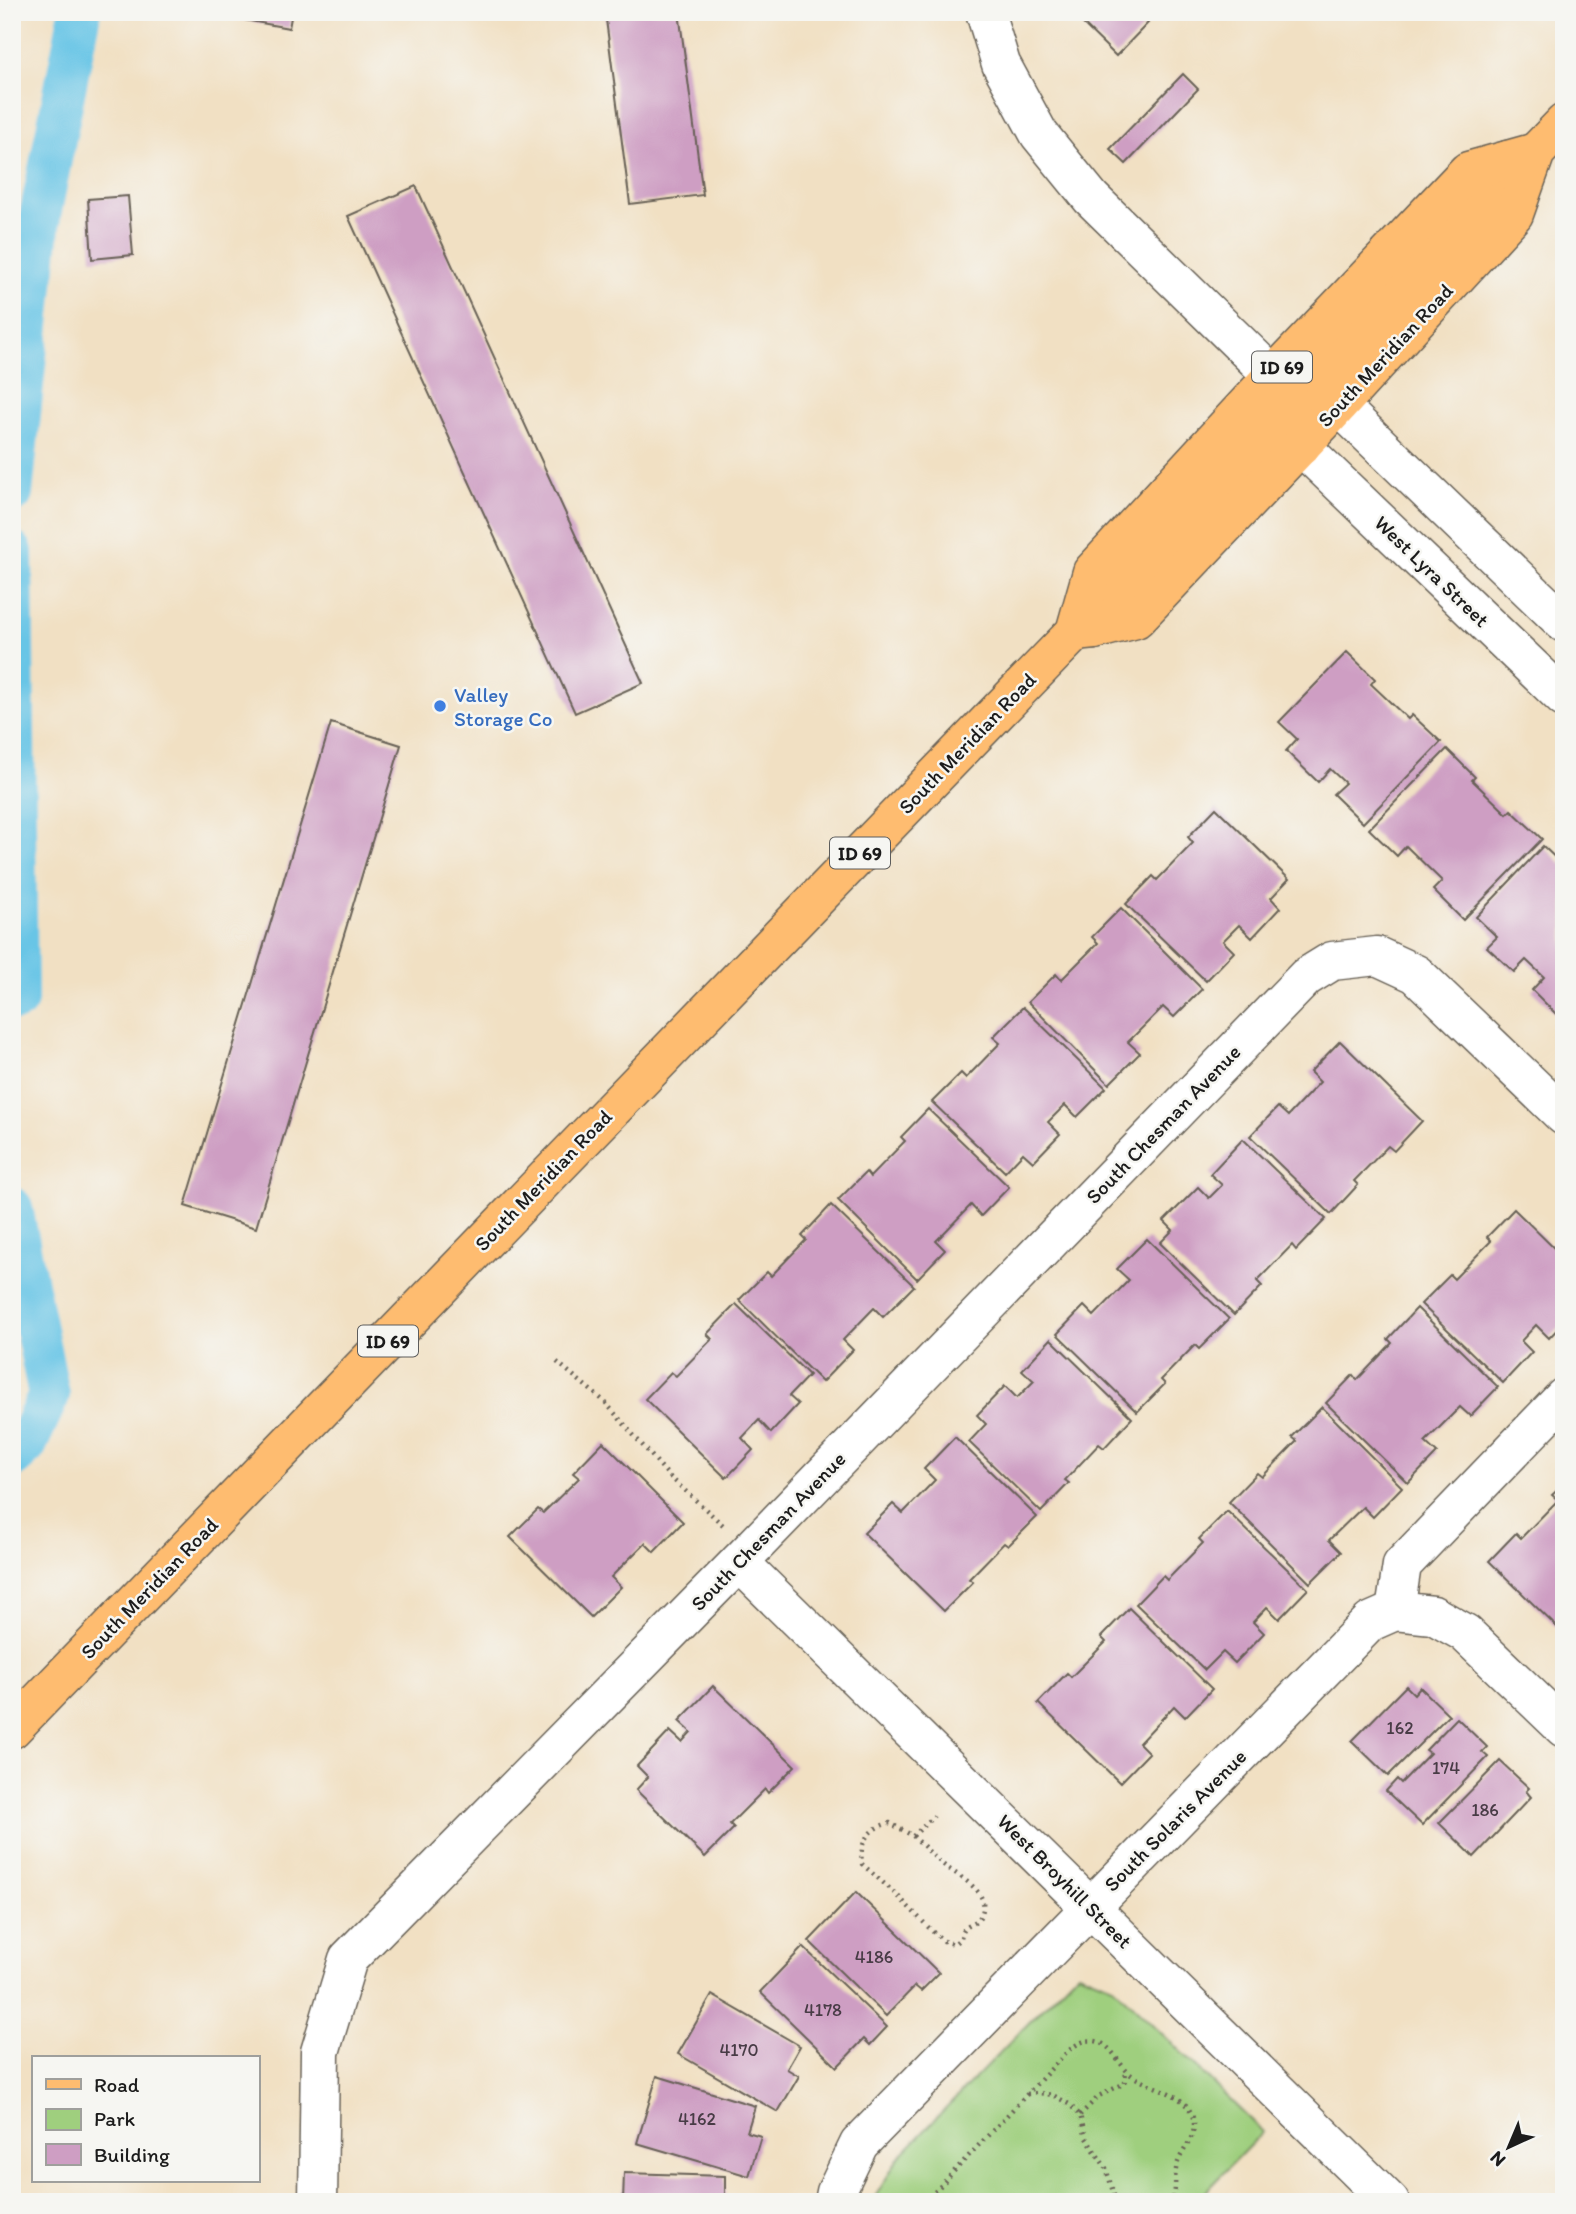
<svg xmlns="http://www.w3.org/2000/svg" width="1576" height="2214" font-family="Itim,sans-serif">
	<rect width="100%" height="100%" fill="#f6f6f2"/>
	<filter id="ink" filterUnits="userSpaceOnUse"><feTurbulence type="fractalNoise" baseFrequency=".0143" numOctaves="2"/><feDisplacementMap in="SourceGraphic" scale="14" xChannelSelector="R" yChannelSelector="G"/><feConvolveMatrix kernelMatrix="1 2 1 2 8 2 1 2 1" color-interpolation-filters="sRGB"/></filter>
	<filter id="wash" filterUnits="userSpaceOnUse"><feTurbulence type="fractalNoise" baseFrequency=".00686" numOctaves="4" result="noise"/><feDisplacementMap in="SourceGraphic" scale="28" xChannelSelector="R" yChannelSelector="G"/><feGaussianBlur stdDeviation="1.57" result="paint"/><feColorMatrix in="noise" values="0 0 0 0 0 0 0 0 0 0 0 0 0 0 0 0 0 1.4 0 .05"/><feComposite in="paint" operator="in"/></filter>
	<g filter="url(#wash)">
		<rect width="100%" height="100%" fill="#f1e0c3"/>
		<polygon fill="#9fcf7e" stroke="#5e764d" stroke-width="2" points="1078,1972 1113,1986 1263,2132 1195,2202 872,2202 899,2157"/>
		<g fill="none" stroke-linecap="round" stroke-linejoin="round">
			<g stroke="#68c5e6" stroke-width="42">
				<polyline points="12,493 40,216 80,12"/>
				<polyline points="12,552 17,1000"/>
				<polyline points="12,1208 49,1395 26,1445 12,1458"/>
			</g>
		</g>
		<g id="blocks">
			<g fill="#ce9ec3">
				<polygon points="216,12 292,12 289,28 216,15"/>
				<polygon points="605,12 679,12 703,195 630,204"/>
				<polygon points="1071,12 1137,12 1148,23 1116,56"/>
				<polygon points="1183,74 1198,89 1126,164 1110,149"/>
				<polygon points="416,186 643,683 575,713 348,216"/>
				<polygon points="128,196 133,255 92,259 88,199"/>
				<polygon points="1347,652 1375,679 1371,684 1408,719 1412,715 1441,742 1363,823 1333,794 1345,783 1330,769 1318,782 1286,751 1297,739 1279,722"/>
				<polygon points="331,723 401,745 256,1228 185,1206"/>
				<polygon points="1447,749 1475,777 1472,780 1507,814 1511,810 1542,839 1463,920 1433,890 1442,881 1406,846 1397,856 1369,829"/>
				<polygon points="1216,808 1289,879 1271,898 1280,908 1252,938 1239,925 1223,941 1234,952 1206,981 1126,904 1153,876 1157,880 1193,843 1188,837"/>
				<polygon points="1543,846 1564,866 1564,1014 1560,1018 1532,990 1544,977 1526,960 1514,972 1487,947 1497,937 1476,917"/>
				<polygon points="1121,908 1202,989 1174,1017 1163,1007 1128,1042 1140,1053 1109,1084 1028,1002 1056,974 1061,980 1098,943 1092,937"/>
				<polygon points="1023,1007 1106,1088 1077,1117 1065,1105 1048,1122 1060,1134 1033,1162 1023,1153 1005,1172 932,1102 961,1073 966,1078 1000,1043 993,1037"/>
				<polygon points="1340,1041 1422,1121 1394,1151 1388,1146 1354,1181 1358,1185 1331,1214 1250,1136 1278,1107 1288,1116 1320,1082 1310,1072"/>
				<polygon points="928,1109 1009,1187 981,1216 971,1205 936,1241 945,1250 917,1279 838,1200 866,1172 870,1177 905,1141 901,1137"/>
				<polygon points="1243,1139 1326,1219 1296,1250 1292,1245 1257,1281 1262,1286 1234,1315 1160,1243 1173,1230 1164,1221 1198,1187 1209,1198 1222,1185 1210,1174"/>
				<polygon points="831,1205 914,1286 883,1317 874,1308 843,1340 853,1350 822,1382 739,1300 767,1272 771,1276 806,1240 802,1236"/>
				<polygon points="1514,1209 1564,1258 1564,1322 1549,1338 1536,1325 1521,1341 1532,1352 1503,1383 1421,1304 1450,1275 1454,1279 1491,1241 1487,1237"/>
				<polygon points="1147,1239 1229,1319 1199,1349 1195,1345 1161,1380 1165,1384 1137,1412 1057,1334 1084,1306 1094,1316 1129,1280 1117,1269"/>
				<polygon points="736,1304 809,1375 789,1396 798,1404 771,1433 759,1420 742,1438 753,1450 726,1478 645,1399 671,1372 676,1376 712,1339 707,1334"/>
				<polygon points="1417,1308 1498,1387 1470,1416 1460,1407 1425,1442 1437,1453 1408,1483 1326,1403 1353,1375 1357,1380 1392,1343 1388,1339"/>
				<polygon points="1051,1339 1132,1418 1104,1448 1099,1444 1065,1480 1069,1483 1041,1512 969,1442 986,1424 977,1415 1005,1386 1017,1398 1034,1381 1022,1370"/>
				<polygon points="1322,1407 1402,1487 1373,1517 1363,1507 1329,1540 1341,1552 1310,1583 1229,1502 1257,1473 1262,1477 1297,1441 1292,1437"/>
				<polygon points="955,1437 1037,1517 1008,1546 1004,1543 969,1579 973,1582 944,1611 864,1533 893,1504 903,1513 935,1480 924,1469"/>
				<polygon points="603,1442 683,1522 654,1552 645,1543 611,1577 621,1587 591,1617 510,1537 538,1509 543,1513 579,1478 573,1473"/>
				<polygon points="1564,1484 1564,1634 1489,1561 1516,1533 1521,1538 1558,1500 1552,1495"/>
				<polygon points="1227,1511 1308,1589 1279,1619 1267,1607 1253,1622 1264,1633 1235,1663 1223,1652 1205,1670 1136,1604 1163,1576 1167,1580 1203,1543 1199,1539"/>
				<polygon points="1129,1608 1212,1689 1185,1717 1174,1706 1139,1743 1149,1753 1120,1783 1038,1703 1067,1673 1071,1677 1106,1642 1101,1637"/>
				<polygon points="713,1686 795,1766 768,1793 765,1789 730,1824 734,1828 705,1857 636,1790 648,1777 637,1766 670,1731 682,1742 691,1732 679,1721"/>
				<polygon points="1406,1686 1414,1694 1420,1687 1449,1715 1388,1776 1352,1741"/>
				<polygon points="1457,1718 1487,1747 1482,1752 1488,1757 1422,1825 1386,1791 1397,1779 1401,1783 1430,1753 1426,1750"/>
				<polygon points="1500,1761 1529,1788 1526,1791 1531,1797 1474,1857 1439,1823"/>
				<polygon points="856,1892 939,1973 921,1991 915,1986 886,2016 809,1941"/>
				<polygon points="803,1947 887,2027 870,2045 864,2039 837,2067 760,1992"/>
				<polygon points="712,1995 800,2046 787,2069 799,2076 778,2112 678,2054"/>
				<polygon points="657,2076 755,2106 747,2132 761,2136 749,2176 637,2143"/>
				<polygon points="624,2173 725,2176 725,2202 623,2202"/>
			</g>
		</g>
	</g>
	<g filter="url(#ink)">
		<use href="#blocks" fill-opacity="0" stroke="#676156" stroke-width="2"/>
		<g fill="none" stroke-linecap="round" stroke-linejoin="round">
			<g stroke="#676156" stroke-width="41">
				<g id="minor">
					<polyline points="985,12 1001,64 1039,134 1091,198 1273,376"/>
					<polyline points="1339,406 1564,623"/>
					<polyline points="1301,446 1564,698"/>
					<polyline points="739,1562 1390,2202"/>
					<polyline points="1395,1611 1402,1565 1564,1397"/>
					<polyline points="318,2202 320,2052 348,1959 739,1562 1306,977 1332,961 1377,956 1416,974 1564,1116"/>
					<polyline points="834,2202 836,2192 859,2144 1370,1622 1395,1611 1433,1615 1465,1633 1564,1728"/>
				</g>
			</g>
			<g stroke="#676156" stroke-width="41">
				<g id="major">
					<polyline points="1301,446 1307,406 1315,384 1335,359 1480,210 1500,183 1508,160"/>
					<polyline points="1094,630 1102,608 1113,591 1259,439 1286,404 1287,394 1284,386 1273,376"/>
					<polyline points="1075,632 1094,630 1136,619 1327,418 1514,214 1536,152 1564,123"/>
					<polyline points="12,1729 1075,632 1092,572 1273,376 1468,171 1536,152"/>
				</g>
			</g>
			<g stroke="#676156" stroke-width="4.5" stroke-dasharray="2 5" stroke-linecap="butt">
				<polyline points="557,1362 605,1402 669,1476 723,1525"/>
				<path d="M913,1836c10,9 18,18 28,27 14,12 52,28 40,52 -6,12 -17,5 -20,23l-7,6 -10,-3 -10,-8 -37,-38 -35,-31c-3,-22 6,-36 28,-41l23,13 21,-20"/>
				<polyline points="1027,2094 1039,2093 1053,2095 1069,2104 1080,2115 1086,2138 1106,2168 1116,2202"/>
				<polyline points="1080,2115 1099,2096 1125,2083 1126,2070"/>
				<path d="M925,2202l141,-149c9,-8 17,-14 29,-12 17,3 23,23 35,33 19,15 52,16 62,41 8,20 -10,33 -15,50 -4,14 1,24 -6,37"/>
			</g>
			<use href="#minor" stroke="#fff" stroke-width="38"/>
			<use href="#major" stroke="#febc70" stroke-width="38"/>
		</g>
	</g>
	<circle fill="#3f7fe0" stroke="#f6f6f2" stroke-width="2.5" cx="440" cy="706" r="7"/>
	<g text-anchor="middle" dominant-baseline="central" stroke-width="5" stroke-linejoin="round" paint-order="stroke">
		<g font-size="18" fill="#483c46">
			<text x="1400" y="1728">162</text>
			<text x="1446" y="1768">174</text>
			<text x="1485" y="1810">186</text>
			<text x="874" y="1957">4186</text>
			<text x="823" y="2010">4178</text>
			<text x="739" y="2050">4170</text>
			<text x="697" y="2119">4162</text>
		</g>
		<g fill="#f6f6f2" stroke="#5d5d5c" stroke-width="2">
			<rect x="1252" y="351.5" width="60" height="31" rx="5"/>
			<rect x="830" y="837.5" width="60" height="31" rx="5"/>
			<rect x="358" y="1325.5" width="60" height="31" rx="5"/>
		</g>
		<g font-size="19" font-weight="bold" fill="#1c1c1c">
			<text x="1282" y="367">ID 69</text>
			<text x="860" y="853">ID 69</text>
			<text x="388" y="1341">ID 69</text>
		</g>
		<g font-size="21" fill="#1c1c1c" stroke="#f6f6f2">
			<text transform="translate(1385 355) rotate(-47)">South Meridian Road</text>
			<text transform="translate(1432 571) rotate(44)">West Lyra Street</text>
			<text transform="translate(967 743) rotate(-46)">South Meridian Road</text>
			<text transform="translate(1163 1124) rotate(-46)">South Chesman Avenue</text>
			<text transform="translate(543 1180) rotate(-46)">South Meridian Road</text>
			<text transform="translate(768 1531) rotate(-46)">South Chesman Avenue</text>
			<text transform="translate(149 1588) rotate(-46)">South Meridian Road</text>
			<text transform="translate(1175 1820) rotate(-45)">South Solaris Avenue</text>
			<text transform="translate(1065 1881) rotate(45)">West Broyhill Street</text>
		</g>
		<g font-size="21" fill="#366cbe" stroke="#f6f6f2" text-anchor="start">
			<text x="454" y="694">Valley<tspan x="454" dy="24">Storage Co</tspan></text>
		</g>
	</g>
	<rect width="1576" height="2214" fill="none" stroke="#f6f6f2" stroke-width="42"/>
	<rect x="32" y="2056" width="228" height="126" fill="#f6f6f2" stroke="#9f9f9c" stroke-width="2"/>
	<rect x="46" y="2079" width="35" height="10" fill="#febc70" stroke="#9f9f9c" stroke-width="2"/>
	<text x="94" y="2092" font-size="21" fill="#1c1c1c">Road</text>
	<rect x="46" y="2109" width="35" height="21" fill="#9fcf7e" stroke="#9f9f9c" stroke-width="2"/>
	<text x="94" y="2126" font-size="21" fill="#1c1c1c">Park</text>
	<rect x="46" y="2144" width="35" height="21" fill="#ce9ec3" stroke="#9f9f9c" stroke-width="2"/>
	<text x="94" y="2162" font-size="21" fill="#1c1c1c">Building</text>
	<g transform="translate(1509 2147) rotate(224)" stroke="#f6f6f2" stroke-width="5" paint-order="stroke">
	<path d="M0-5L12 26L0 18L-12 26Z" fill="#1c1c1c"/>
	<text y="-10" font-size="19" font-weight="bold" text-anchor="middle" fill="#1c1c1c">N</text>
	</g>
</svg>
